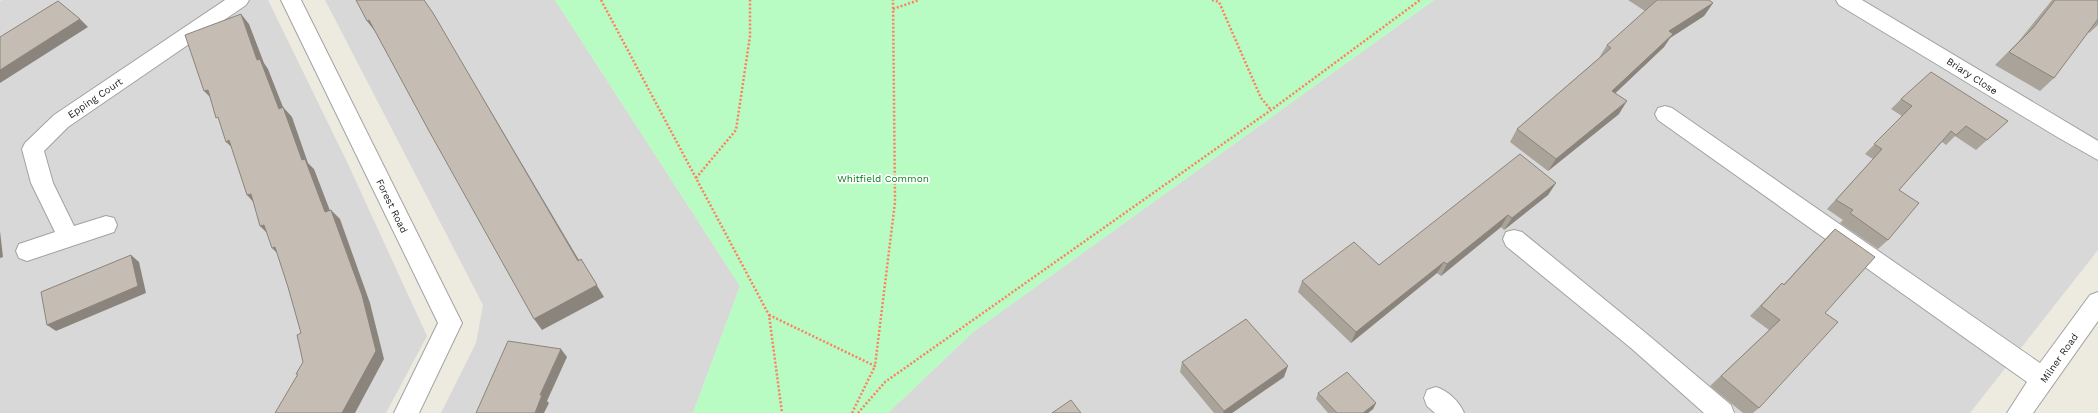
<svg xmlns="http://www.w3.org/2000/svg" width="2098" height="413" font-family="'Work Sans',sans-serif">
	<rect width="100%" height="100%" fill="#edeae0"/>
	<g fill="#d9d8d8">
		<polygon points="2,0 268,0 348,164 427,336 386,413 0,413 0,1"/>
		<polygon points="325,0 555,0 740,286 693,413 441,413 476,343 483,305"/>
		<polygon points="1434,0 2098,0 2098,250 1970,413 888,413 973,332"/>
	</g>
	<polygon fill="#b8fcc4" points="555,0 1434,0 973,332 888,413 693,413 740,286"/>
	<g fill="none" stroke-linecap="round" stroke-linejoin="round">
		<g stroke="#a2a2a2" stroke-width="2">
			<g id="minor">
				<polygon points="225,0 249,0 246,5 68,127 44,151 53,183 74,226 106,216 114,218 117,225 114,232 27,261 19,258 16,251 19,244 55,232 31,183 22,149 25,143 54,115"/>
				<polygon points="281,0 301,0 462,323 419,413 394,413 438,323"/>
				<polygon points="1836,0 1862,0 2098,141 2098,160 2059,138 1839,5"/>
				<polygon points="1665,106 1672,108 2040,363 2090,295 2098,292 2098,321 2033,413 2007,413 2027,382 1658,120 1655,114 1658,108"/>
				<polygon points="1514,230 1522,232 1647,334 1731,405 1734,413 1704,413 1631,348 1506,246 1503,239 1506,232"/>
				<path d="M1436,387c12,4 23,14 28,26h-29l-8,-7 -3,-8 3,-8z"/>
			</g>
		</g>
		<g stroke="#ff7f5f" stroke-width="2.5" stroke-dasharray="2 2" stroke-linecap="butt">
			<polyline points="601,0 769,315 782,413"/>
			<polyline points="1212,0 1219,2 1261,98 1271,110"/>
			<polyline points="893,9 919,0"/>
			<polyline points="696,178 736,130 750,36 750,0"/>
			<polyline points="769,315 875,366 895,202 893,0"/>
			<polyline points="852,413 875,366"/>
			<polyline points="858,413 885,382 1271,110 1420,0"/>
		</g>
		<use href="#minor" fill="#fff" fill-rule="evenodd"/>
	</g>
	<g fill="#a9a39a">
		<polygon points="1628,0 1709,0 1713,3 1704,16 1670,38 1664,47 1615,93 1619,114 1548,171 1510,142 1517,129 1599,58 1607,45 1645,11"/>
		<polygon points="2052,0 2098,0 2098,25 2089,33 2088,32 2054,78 2040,91 1995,65 2019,41"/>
		<polygon points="1901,99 2008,121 1976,150 1955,136 1946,145 1942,142 1899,190 1888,240 1878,249 1840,223 1843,220 1827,209 1873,159 1865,154 1902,116 1891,109"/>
		<polygon points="1556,183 1548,195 1504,230 1501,227 1441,276 1437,273 1351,343 1298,292 1302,281 1379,265"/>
		<polygon points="1835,229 1825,313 1759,408 1753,413 1743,413 1710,386 1769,330 1750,316 1782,283 1784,284 1824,240"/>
		<polygon points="1182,362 1284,377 1232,413 1214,413 1180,372"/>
		<polygon points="1318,393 1376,403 1373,409 1368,413 1328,413 1316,399"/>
	</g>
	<g fill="#8a847d">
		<polygon points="1713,3 1704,16 1670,38 1664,47 1604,104 1612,91 1669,31"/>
		<polygon points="433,13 441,27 586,272 578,261"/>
		<polygon points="241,14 249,24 264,63 268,69 283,107 292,117 308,163 314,169 334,221 325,212 279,109 257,60"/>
		<polygon points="80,19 88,27 0,83 0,70"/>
		<polygon points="369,20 377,34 367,21"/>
		<polygon points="208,90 214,101 204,91"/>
		<polygon points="1627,101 1619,114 1548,171 1556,159"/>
		<polygon points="229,140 236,151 226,142"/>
		<polygon points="1556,183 1548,195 1504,230 1512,218"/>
		<polygon points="251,194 256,205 247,195"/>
		<polygon points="331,210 340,219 370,303 384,359 355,413 342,413"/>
		<polygon points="1508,215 1501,227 1441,276 1447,264"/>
		<polygon points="264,225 270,236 260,226"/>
		<polygon points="0,231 3,257 0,258"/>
		<polygon points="275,247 281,257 272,248"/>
		<polygon points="131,255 139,262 146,293 56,331 47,325"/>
		<polygon points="581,259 604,297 542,330 534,319"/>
		<polygon points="1444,262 1437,273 1351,343 1356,332"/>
		<polygon points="561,349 567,357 547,401 549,403 544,413 535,413 540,395"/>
		<polygon points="1288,366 1284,377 1232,413 1223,413 1224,411"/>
		<polygon points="1376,403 1373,409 1368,413 1363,413"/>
	</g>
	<g fill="#c5bdb3" stroke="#8a847d">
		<polygon points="356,0 424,0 433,13 578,261 581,259 597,285 534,319 429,131 369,20 367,21"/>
		<polygon points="1657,0 1709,0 1713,3 1669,31 1673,34 1612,91 1627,101 1556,159 1517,129 1611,48 1607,45"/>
		<polygon points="2055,0 2098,0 2098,19 2054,78 2009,52 2033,28"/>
		<polygon points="58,1 80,19 0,70 0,37"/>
		<polygon points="241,14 257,60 260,59 279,109 283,107 302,160 305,159 325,212 331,210 362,295 376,351 342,413 275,413 298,374 296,374 303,362 297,335 301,333 288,287 275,247 272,248 264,225 260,226 251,194 247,195 229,140 226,142 218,117 216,118 208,90 204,91 185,35"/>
		<polygon points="1931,72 2008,121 1987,140 1966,126 1956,135 1951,131 1899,190 1919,203 1888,240 1850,213 1853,210 1836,200 1882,149 1874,144 1912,106 1901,99"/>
		<polygon points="1520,154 1556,183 1512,218 1508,215 1447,264 1444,262 1356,332 1302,281 1354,242 1379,265"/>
		<polygon points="1835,229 1875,257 1825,313 1838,322 1759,408 1721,376 1780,320 1761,306 1782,283 1784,285"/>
		<polygon points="131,255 138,286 47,325 41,292"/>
		<polygon points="1246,319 1288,366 1224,411 1182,362"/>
		<polygon points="508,341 561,349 540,395 542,395 535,413 476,413"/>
		<polygon points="1347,372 1376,403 1363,413 1337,413 1318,393"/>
		<polygon points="1071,400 1081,413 1052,413"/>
	</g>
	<g text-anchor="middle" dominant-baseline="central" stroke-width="3.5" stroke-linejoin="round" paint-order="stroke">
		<g font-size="10" fill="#1b1b1b" stroke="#fff">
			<text transform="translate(1972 76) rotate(33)">Briary Close</text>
			<text transform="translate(95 98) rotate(-34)">Epping Court</text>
			<text transform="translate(392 206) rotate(64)">Forest Road</text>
			<text transform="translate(2059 358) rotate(-55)">Milner Road</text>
		</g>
		<g font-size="10" fill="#067c1b" stroke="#fff">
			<text x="883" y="178">Whitfield Common</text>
		</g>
	</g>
</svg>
